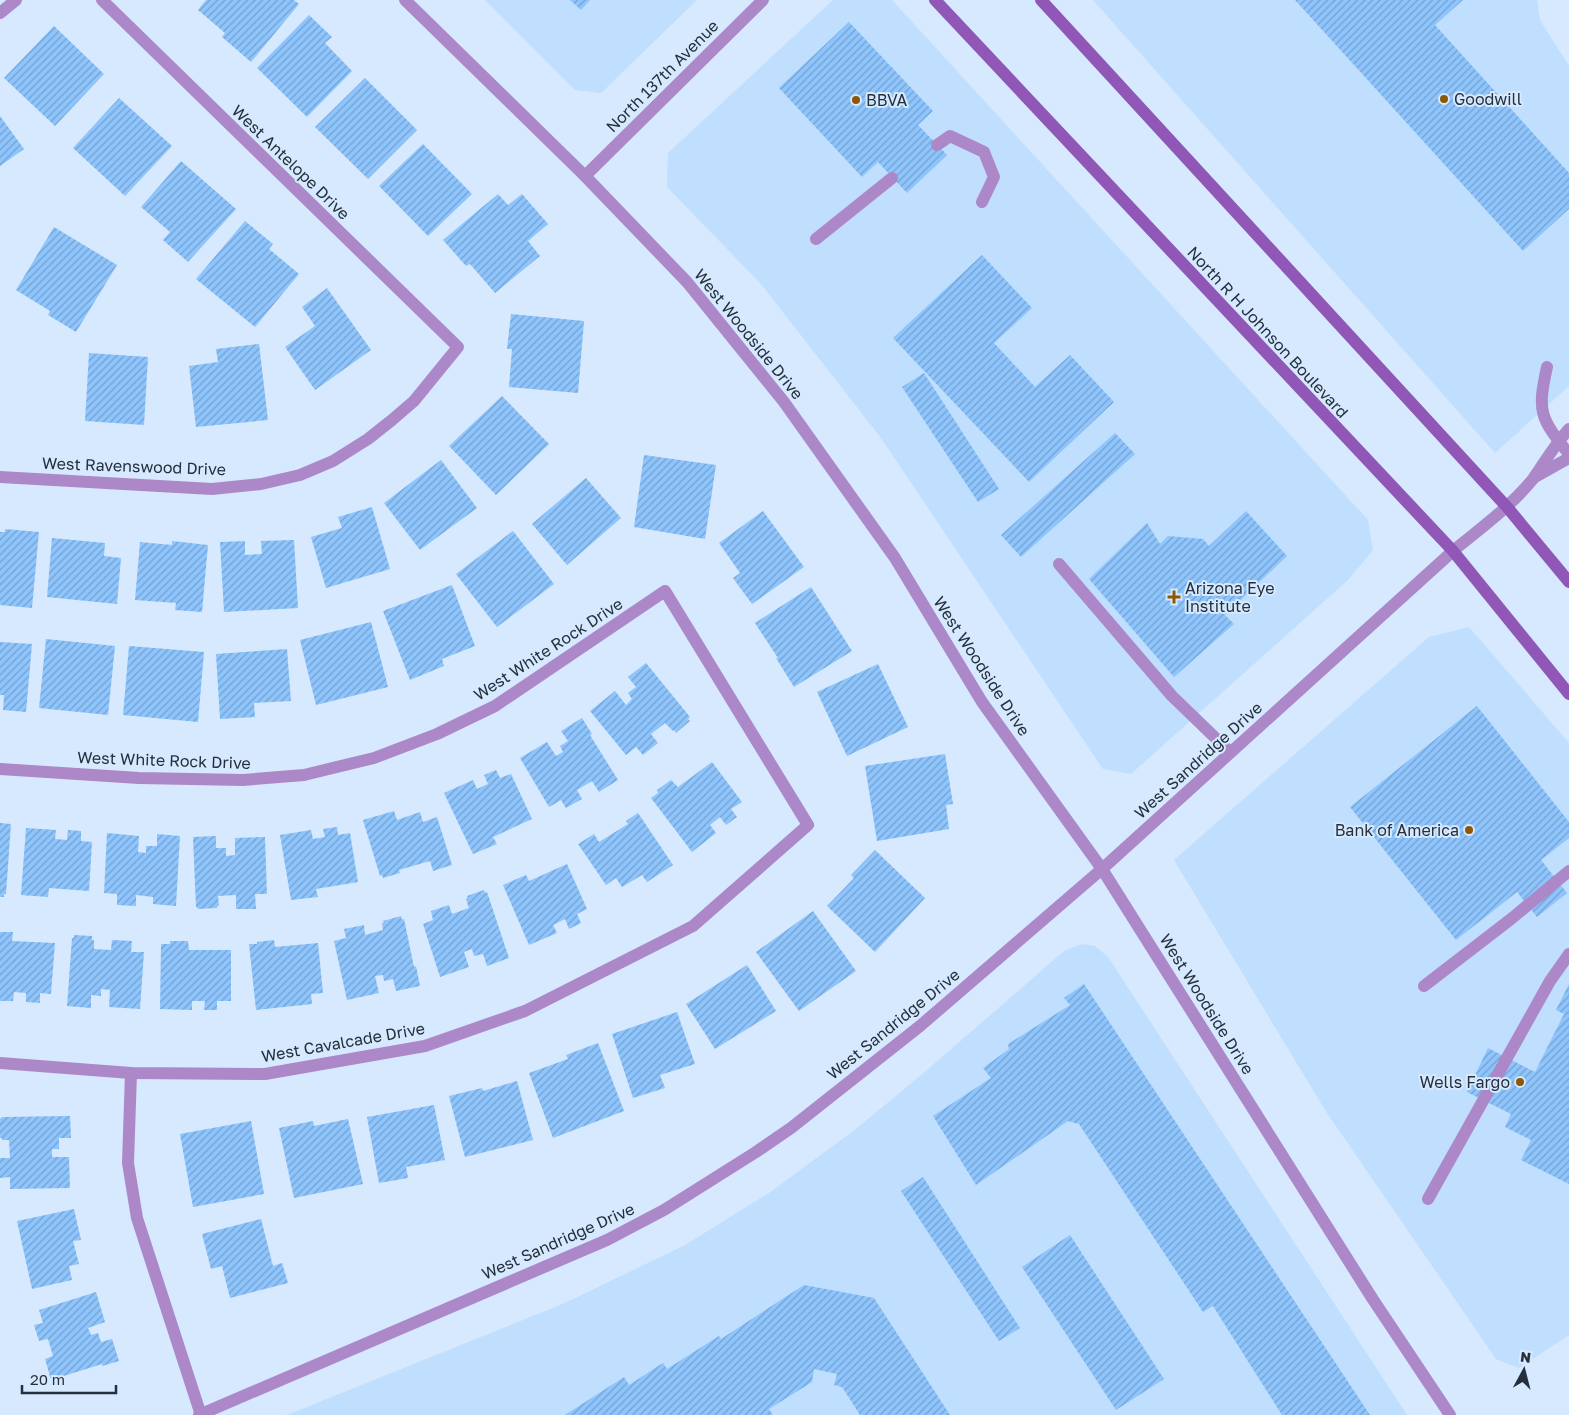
<svg xmlns="http://www.w3.org/2000/svg" width="1569" height="1415" font-family="'Golos Text',sans-serif">
	<defs>
		<pattern id="building-hatch" width="6" height="6" patternUnits="userSpaceOnUse" patternTransform="scale(1.25)"><rect width="6" height="6" fill="#8ec5fd"/><path d="M-1 1l2-2M0 6l6-6M5 7l2-2" fill="none" stroke="#74a0ce"/></pattern>
	</defs>
	<rect width="100%" height="100%" fill="#d6e9fe"/>
	<g fill="#c0defe">
		<polygon points="485,0 697,0 601,93 575,90"/>
		<polygon points="833,0 892,0 1368,520 1373,550 1349,579 1131,774 1103,769 881,438 761,284 667,187 668,153"/>
		<polygon points="1093,0 1537,0 1540,20 1569,66 1569,386 1495,453"/>
		<polygon points="1469,627 1569,743 1569,1335 1519,1368 1496,1359 1325,1110 1174,860 1429,637"/>
		<polygon points="1082,944 1095,946 1108,957 1407,1415 287,1415 565,1303 685,1245 769,1193 856,1129 926,1071 1064,951"/>
	</g>
	<g fill="url(#building-hatch)">
		<polygon points="206,0 294,0 299,4 251,62 222,37 225,33 198,10"/>
		<polygon points="570,0 590,0 581,10"/>
		<polygon points="1295,0 1463,0 1435,25 1569,173 1569,209 1523,251"/>
		<polygon points="309,15 332,37 325,43 352,71 307,117 257,68"/>
		<polygon points="849,22 933,111 918,125 947,155 907,193 878,162 862,177 779,88"/>
		<polygon points="54,26 104,74 55,126 4,78"/>
		<polygon points="365,78 417,130 368,179 315,127"/>
		<polygon points="119,98 172,146 125,196 73,148"/>
		<polygon points="0,116 24,149 0,166"/>
		<polygon points="423,144 472,194 428,236 379,186"/>
		<polygon points="181,161 236,209 188,262 163,240 170,232 141,207"/>
		<polygon points="498,194 508,205 522,194 548,224 528,241 540,256 495,293 470,264 466,266 443,240"/>
		<polygon points="245,221 273,244 269,249 299,274 255,327 196,279"/>
		<polygon points="54,227 117,265 76,332 48,315 50,311 16,290"/>
		<polygon points="982,255 1032,308 994,343 1035,387 1070,355 1114,402 1029,482 893,338"/>
		<polygon points="327,288 371,350 315,390 285,347 315,326 302,307"/>
		<polygon points="511,314 584,321 578,393 509,387 512,349 507,349"/>
		<polygon points="259,344 268,420 196,427 189,366 218,362 216,349"/>
		<polygon points="89,353 148,357 144,425 85,421"/>
		<polygon points="924,373 999,489 978,502 902,387"/>
		<polygon points="502,396 549,444 496,495 449,446"/>
		<polygon points="1115,433 1135,454 1021,557 1001,535"/>
		<polygon points="644,455 716,465 705,539 634,527"/>
		<polygon points="441,460 477,508 420,550 384,503"/>
		<polygon points="586,478 621,518 567,565 532,524"/>
		<polygon points="372,507 390,569 326,588 311,537 342,528 338,517"/>
		<polygon points="763,511 804,567 752,604 733,578 740,573 719,543"/>
		<polygon points="1246,511 1287,556 1225,615 1234,624 1174,677 1089,579 1147,523 1160,544 1168,536 1203,539 1209,546"/>
		<polygon points="5,529 39,532 32,608 0,605 0,532 5,532"/>
		<polygon points="513,531 554,584 497,627 456,574"/>
		<polygon points="52,538 105,543 104,556 121,558 117,604 47,597"/>
		<polygon points="294,540 298,608 224,612 220,542 245,541 245,555 262,554 261,541"/>
		<polygon points="172,541 208,545 202,612 175,610 176,603 135,600 140,542 172,545"/>
		<polygon points="452,585 475,646 442,659 444,666 410,680 383,611"/>
		<polygon points="811,587 852,651 794,687 776,658 778,658 755,623"/>
		<polygon points="371,622 388,687 316,705 300,640"/>
		<polygon points="46,639 115,646 108,715 39,708"/>
		<polygon points="0,642 32,644 26,712 3,710 4,695 0,695"/>
		<polygon points="129,646 204,652 198,722 123,715"/>
		<polygon points="287,649 291,701 254,703 255,717 220,719 216,654"/>
		<polygon points="646,663 690,717 688,719 690,721 676,733 674,730 673,731 665,723 651,734 658,743 643,755 636,747 626,755 590,711 615,691 626,705 632,699 628,693 636,687 628,677"/>
		<polygon points="878,664 908,727 847,756 817,692"/>
		<polygon points="1477,706 1569,822 1569,838 1541,860 1567,893 1537,917 1517,892 1456,940 1350,807"/>
		<polygon points="582,718 592,734 590,735 618,780 599,792 592,781 577,790 582,799 566,808 561,800 549,807 520,758 547,742 556,756 563,752 560,746 568,741 561,731"/>
		<polygon points="945,754 953,804 946,805 949,829 877,841 865,766"/>
		<polygon points="712,762 742,802 731,809 737,817 726,825 720,817 710,825 716,833 692,852 651,798 658,793 657,790 671,780 678,787"/>
		<polygon points="496,770 500,778 511,774 532,819 493,837 497,844 473,854 444,793 473,780 477,789 488,784 484,775"/>
		<polygon points="394,811 397,820 420,812 423,822 437,817 452,865 433,871 430,861 399,870 400,873 383,878 382,875 380,876 363,820"/>
		<polygon points="638,813 673,865 647,882 642,875 622,887 616,878 606,885 578,844 594,834 599,842 628,824 626,821"/>
		<polygon points="0,823 11,824 6,894 4,894 4,897 0,897"/>
		<polygon points="337,827 338,835 350,833 358,882 316,889 318,897 291,900 280,835 311,830 313,839 325,837 323,829"/>
		<polygon points="26,828 56,830 55,839 67,840 68,830 81,831 81,841 92,842 89,891 49,888 48,897 21,895"/>
		<polygon points="107,833 139,836 138,852 146,853 146,846 157,846 157,834 180,836 176,906 153,904 153,897 136,895 136,906 117,905 117,894 104,893"/>
		<polygon points="216,836 216,848 226,848 226,856 235,855 235,838 265,837 267,894 255,894 256,909 236,909 236,895 218,896 219,906 217,906 217,908 198,909 197,907 196,907 193,837"/>
		<polygon points="875,850 925,898 875,952 827,906 854,878 851,875"/>
		<polygon points="567,864 587,909 577,914 581,923 569,929 565,919 553,925 557,933 529,945 503,885 526,875 529,881"/>
		<polygon points="484,890 485,893 487,892 509,958 487,966 483,954 474,956 472,949 464,952 469,967 440,977 423,924 433,920 431,911 449,905 452,914 469,908 466,899 468,898 467,896"/>
		<polygon points="813,911 856,971 799,1011 756,952"/>
		<polygon points="401,916 402,920 404,919 414,967 416,966 420,986 396,991 393,979 384,981 383,975 375,976 379,993 347,1000 334,941 346,938 344,929 364,925 365,935 383,930 382,923 384,923 383,921"/>
		<polygon points="0,932 13,932 12,941 55,943 51,994 40,993 40,1003 26,1002 26,993 14,992 13,1001 0,1001"/>
		<polygon points="74,935 92,936 92,940 94,940 94,949 111,950 112,940 132,941 131,952 144,952 140,1009 109,1007 110,990 101,989 101,996 91,995 91,1008 67,1006 72,938 74,938"/>
		<polygon points="274,940 275,947 318,943 323,993 311,994 312,1004 256,1010 249,944 257,944 257,942"/>
		<polygon points="170,941 188,941 189,950 231,950 231,1001 217,1001 217,1010 204,1010 205,1001 192,1001 192,1010 160,1009 161,944 170,944"/>
		<polygon points="747,965 776,1011 715,1049 686,1004"/>
		<polygon points="1084,984 1370,1415 1282,1415 1213,1306 1203,1312 1079,1124 1068,1121 976,1185 933,1116 991,1078 983,1068 1009,1049 1008,1044 1070,1005 1064,998"/>
		<polygon points="1569,984 1569,1184 1521,1160 1531,1140 1505,1127 1511,1114 1467,1092 1488,1048 1535,1072 1564,1014 1556,1010"/>
		<polygon points="677,1012 695,1064 660,1075 665,1088 633,1098 612,1034"/>
		<polygon points="598,1043 624,1111 553,1138 529,1073 568,1059 566,1055"/>
		<polygon points="517,1081 533,1140 465,1157 449,1096 482,1088 483,1091"/>
		<polygon points="434,1105 445,1160 406,1167 408,1178 379,1183 367,1117"/>
		<polygon points="70,1116 71,1138 59,1138 59,1149 52,1149 52,1157 69,1157 70,1188 10,1189 10,1177 0,1178 0,1158 10,1158 9,1140 2,1140 2,1138 0,1138 0,1119 2,1117"/>
		<polygon points="348,1119 363,1184 294,1198 279,1128 313,1121 314,1126"/>
		<polygon points="251,1121 264,1194 193,1207 180,1134"/>
		<polygon points="923,1177 1020,1328 999,1341 901,1191"/>
		<polygon points="74,1209 81,1240 73,1241 79,1264 69,1266 72,1280 32,1289 17,1221"/>
		<polygon points="261,1219 273,1266 282,1263 288,1283 230,1298 222,1266 211,1269 202,1234"/>
		<polygon points="1070,1235 1164,1379 1116,1410 1022,1267"/>
		<polygon points="804,1285 874,1298 950,1415 860,1415 842,1387 834,1385 837,1374 814,1369 812,1382 769,1409 773,1415 565,1415 624,1377 629,1385 663,1363 667,1369 719,1336 721,1339"/>
		<polygon points="96,1292 105,1322 88,1328 91,1335 98,1333 101,1342 112,1339 119,1361 102,1366 102,1364 51,1380 45,1359 53,1356 48,1339 39,1341 34,1325 43,1323 39,1310"/>
	</g>
	<g fill="none" stroke-linecap="round" stroke-linejoin="round">
		<g stroke="#ad88c9" stroke-width="12">
			<polyline points="937,145 950,136 984,152 994,177 982,202"/>
			<polyline points="816,239 892,178"/>
			<path d="M1547,367c-10,45 -7,51 22,87"/>
			<polyline points="1059,564 1172,696 1230,752"/>
			<polyline points="1424,986 1511,919 1569,871"/>
			<polyline points="1428,1199 1550,981 1569,954"/>
		</g>
		<g stroke="#ad88c9" stroke-width="12">
			<polyline points="405,0 585,176 687,282 784,402 895,558 982,702 1102,869 1372,1298 1450,1415"/>
			<polyline points="0,13 16,0"/>
			<polyline points="585,176 763,0"/>
			<polyline points="0,477 212,489 261,484 300,475 333,461 368,439 392,420 414,401 458,347 102,0"/>
			<polyline points="1535,477 1569,458"/>
			<polyline points="0,769 139,778 243,780 304,775 374,758 437,734 495,706 665,591 808,825 693,926 525,1011 425,1046 265,1074 131,1073 0,1063"/>
			<polyline points="131,1073 128,1163 137,1218 201,1415"/>
			<path d="M199,1415l408,-175 57,-30 92,-58 35,-24 129,-102 182,-157 351,-318c28,-23 57,-44 80,-72 12,-17 22,-35 36,-50"/>
		</g>
		<g stroke="#9057b7" stroke-width="12">
			<polyline points="935,0 1453,551 1569,694"/>
			<polyline points="1041,0 1507,507 1569,582"/>
		</g>
	</g>
	<g fill="#8c5805" stroke="#d6e9fe" stroke-width="2">
		<circle cx="1444" cy="99" r="5"/>
		<circle cx="856" cy="100" r="5"/>
		<path d="M1171.5 589.5h5v5h5v5h-5v5h-5v-5h-5v-5h5z"/>
		<circle cx="1469" cy="830" r="5"/>
		<circle cx="1520" cy="1082" r="5"/>
	</g>
	<g text-anchor="middle" dominant-baseline="central" stroke-width="4" stroke-linejoin="round" paint-order="stroke">
		<g font-size="16" fill="#24303d" stroke="#d6e9fe">
			<text transform="translate(662 76) rotate(-45)">North 137th Avenue</text>
			<text transform="translate(291 162) rotate(44)">West Antelope Drive</text>
			<text transform="translate(1268 332) rotate(47)">North R H Johnson Boulevard</text>
			<text transform="translate(749 334) rotate(51)">West Woodside Drive</text>
			<text transform="translate(134 466) rotate(2)">West Ravenswood Drive</text>
			<text transform="translate(548 649) rotate(-33)">West White Rock Drive</text>
			<text transform="translate(982 666) rotate(57)">West Woodside Drive</text>
			<text transform="translate(164 760) rotate(2)">West White Rock Drive</text>
			<text transform="translate(1198 760) rotate(-42)">West Sandridge Drive</text>
			<text transform="translate(1207 1004) rotate(58)">West Woodside Drive</text>
			<text transform="translate(893 1024) rotate(-39)">West Sandridge Drive</text>
			<text transform="translate(343 1042) rotate(-10)">West Cavalcade Drive</text>
			<text transform="translate(558 1241) rotate(-24)">West Sandridge Drive</text>
		</g>
		<g font-size="16" fill="#24303d" stroke="#d6e9fe" text-anchor="start">
			<text x="1454" y="99">Goodwill</text>
			<text x="866" y="100">BBVA</text>
			<text x="1185" y="588">Arizona Eye<tspan x="1185" dy="18">Institute</tspan></text>
			<text x="1459" y="830" text-anchor="end">Bank of America</text>
			<text x="1510" y="1082" text-anchor="end">Wells Fargo</text>
		</g>
	</g>
	<g transform="translate(1524 1370) rotate(7)" stroke="#d6e9fe" stroke-width="4" paint-order="stroke">
	<path d="M0-4L9 19L0 12L-9 19Z" fill="#24303d"/>
	<text y="-8" font-size="14" font-weight="bold" text-anchor="middle" fill="#24303d">N</text>
	</g>
	<path d="M22 1385v8h94v-8" fill="none" stroke="#24303d" stroke-width="2.5"/>
	<text x="30" y="1385" font-size="15" fill="#24303d" stroke="#d6e9fe" stroke-width="4" paint-order="stroke">20 m</text>
</svg>
